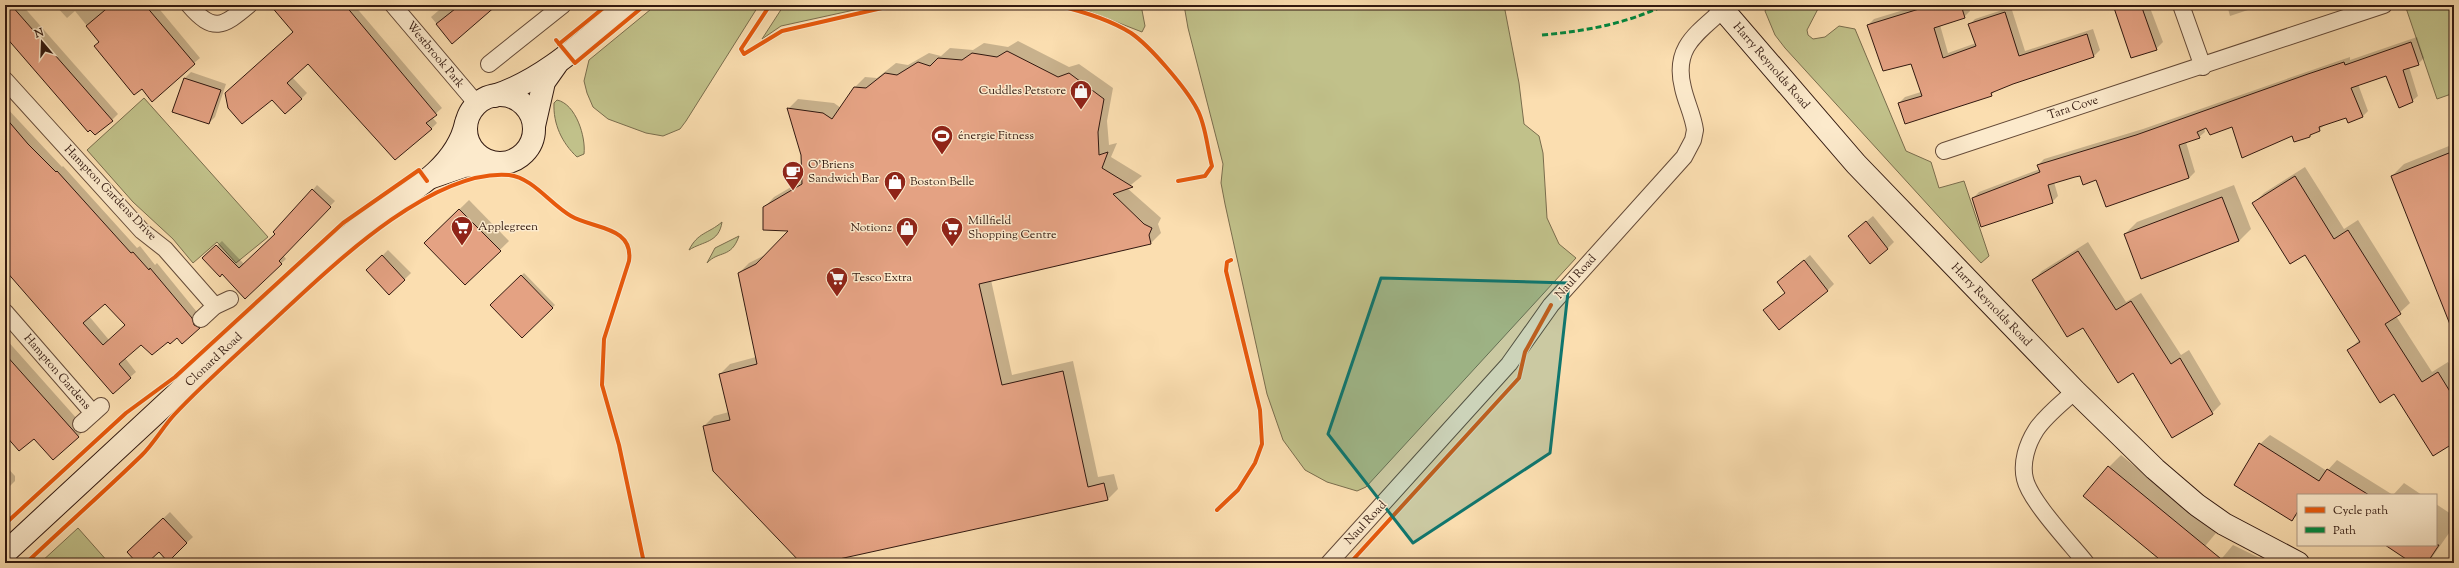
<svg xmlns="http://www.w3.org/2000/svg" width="2459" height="568" font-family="'Sorts Mill Goudy',serif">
	<rect width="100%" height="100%" fill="#fbdeb0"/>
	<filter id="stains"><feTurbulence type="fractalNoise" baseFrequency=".005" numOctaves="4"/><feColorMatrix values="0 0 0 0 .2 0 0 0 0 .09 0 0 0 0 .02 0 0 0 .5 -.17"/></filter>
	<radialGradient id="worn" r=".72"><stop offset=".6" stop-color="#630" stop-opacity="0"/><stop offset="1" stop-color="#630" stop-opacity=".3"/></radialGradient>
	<g fill="#c1c18a" stroke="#7a6d4d">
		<polygon points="656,5 759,5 686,121 680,129 663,136 646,133 608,119 593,107 587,93 584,81 589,60"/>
		<polygon points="784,5 827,5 835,10 858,5 877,5 781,26 762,39"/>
		<polygon points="1073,5 1141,5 1145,26 1142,32"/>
		<polygon points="1184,5 1504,5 1519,83 1524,124 1539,136 1543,153 1547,218 1559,244 1576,258 1366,487 1357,491 1327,482 1305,470 1283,440 1267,394 1225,204 1221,183 1223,164 1188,28"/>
		<polygon points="1768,5 1820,5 1807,30 1808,35 1813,39 1825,37 1839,26 1855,29 1906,151 1931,162 1939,188 1964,181 1989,256 1981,263 1785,48 1775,35 1765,11"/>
		<polygon points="2405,5 2454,5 2454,93 2437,99"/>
		<polygon points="144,98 268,237 236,263 217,242 193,263 173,239 133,202 87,150"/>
		<path d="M557,100c19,4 29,37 27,54l-7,3c-15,-14 -24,-33 -23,-54z"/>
		<path d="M722,222c-3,21 -19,19 -33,28 9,-18 19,-16 33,-28z"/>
		<path d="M739,236c-8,23 -20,14 -32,27l8,-15z"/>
		<polygon points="78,528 109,563 40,563"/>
	</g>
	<g fill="#0003" fill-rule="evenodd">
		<polygon points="5,5 22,5 118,114 112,120 5,36"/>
		<polygon points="55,5 156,5 200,58 194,63 142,88 134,94 100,54 100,42 75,11 67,18"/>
		<polygon points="271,5 354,5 442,108 432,117 437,123 431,129 308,62 292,77 307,93 301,99 272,98 294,32"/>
		<polygon points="445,5 497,5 452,43 431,17"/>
		<polygon points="1920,5 1968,5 1970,11 1964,17 1940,25 1948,53 1976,43 1969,25 1975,19 2011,7 2025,51 2093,29 2100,50 2094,56 2013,83 1997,89 1991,95 1899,103 1905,97 1921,92 1912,62 1868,25 1874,19"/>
		<polygon points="2113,5 2149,5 2163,42 2156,49 2132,57"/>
		<polygon points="2227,5 2257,5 2254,8 2230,16"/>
		<polygon points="2417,37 2424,58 2418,64 2409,67 2418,96 2412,101 2386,74 2358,84 2368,111 2362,117 2347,116 2325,125 2310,136 2233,126 2204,128 2205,132 2199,137 2186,142 2195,172 2189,178 2096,179 2081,175 2054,182 2058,196 2052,202 1973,198 1979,192 2040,169 2038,165 2044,159 2143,129 2315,69 2350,57 2350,60"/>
		<polygon points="1018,41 1069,67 1079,64 1113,88 1107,121 1109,145 1117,143 1111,157 1142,176 1127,188 1161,218 1158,224 1161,233 1151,243 991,280 1012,375 1073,361 1098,477 1114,474 1118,489 1108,499 817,563 802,563 704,426 714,416 729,412 720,374 730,364 756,357 739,273 749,263 767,254 790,230 764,208 774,197 803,180 802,154 788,109 798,99 834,103 841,108 855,87 865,77 877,78 896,63 908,65 929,53 941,56 950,48 973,50 984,43 1008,47"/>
		<polygon points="191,72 226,84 215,117 209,123 173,111 185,78"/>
		<path d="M5,106l57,61 1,-1 74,82 3,-2 15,19 2,-2 48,59 -23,20 -5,-5 -36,7 -16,14 11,14 -23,20 -108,-122zM105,302l21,23 -17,15 -20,-24z"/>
		<polygon points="2454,144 2454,330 2392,176 2404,164"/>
		<polygon points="2305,167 2344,229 2358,220 2410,303 2396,316 2432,372 2448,362 2454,372 2454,441 2348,351 2360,339 2305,254 2254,203 2264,193"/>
		<polygon points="317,185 335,201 283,255 286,259 245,298 222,273 204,258 222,241 244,264 276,234"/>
		<polygon points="2234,185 2251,229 2239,241 2142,278 2125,234 2137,222"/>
		<polygon points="469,200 509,241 465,284 425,243"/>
		<polygon points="1873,216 1894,242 1887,249 1849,236"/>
		<polygon points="2088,242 2126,302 2141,293 2181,355 2189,350 2221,404 2212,413 2134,371 2033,280 2042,271"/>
		<polygon points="388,250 411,273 404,280 374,264"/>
		<polygon points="1810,255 1834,284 1827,291 1764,310 1786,292 1778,282"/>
		<polygon points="524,273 555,305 522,337 491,305"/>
		<polygon points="5,338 86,429 53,459 34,437 19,450 5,435"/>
		<polygon points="2270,435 2327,471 2337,460 2393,495 2404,483 2422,495 2298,495 2298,514 2292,520 2260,444"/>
		<polygon points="2121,455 2216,533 2191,563 2166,563 2109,467"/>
		<polygon points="5,465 15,476 15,481 5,491"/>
		<polygon points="2436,504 2454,516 2454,526 2428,563 2413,563 2387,545 2436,545"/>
		<polygon points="170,512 193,537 168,560 159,550 145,563 138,563 128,552"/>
		<polygon points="2233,545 2270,563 2218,563"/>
	</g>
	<g fill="#e4a283" stroke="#321910" fill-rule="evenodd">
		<polygon points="5,5 11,5 113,121 95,135 90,130 88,132 5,36"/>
		<polygon points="111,5 145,5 195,64 152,102 142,89 134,95 94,46 99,42 86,26"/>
		<polygon points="270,5 345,5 437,115 426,123 432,129 395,160 308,64 287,83 302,99 285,114 272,100 242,124 228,108 225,93 293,32"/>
		<polygon points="460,5 497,5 452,44 436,24"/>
		<polygon points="1932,5 1961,5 1965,18 1934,28 1943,58 1976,46 1968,24 2005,12 2019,56 2087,34 2094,57 2013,84 1991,93 1992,96 1905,124 1898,103 1922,96 1911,64 1883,71 1867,25"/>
		<polygon points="2113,5 2141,5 2157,50 2131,58"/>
		<polygon points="2411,42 2419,65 2403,70 2413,102 2399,108 2386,76 2351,88 2363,117 2348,123 2346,118 2319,127 2320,131 2310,135 2310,137 2294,142 2292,136 2242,158 2232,127 2210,135 2206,128 2197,132 2200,138 2179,145 2189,178 2106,207 2096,180 2083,185 2080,176 2075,177 2048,185 2053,203 1981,227 1972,198 2040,172 2037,165 2136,135 2308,74 2344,62 2345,65"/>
		<polygon points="1007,51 1058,77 1069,73 1104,99 1098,132 1099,155 1108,152 1102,168 1133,187 1113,194 1144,224 1152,228 1149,235 1151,244 979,284 1002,385 1063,371 1088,487 1104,483 1108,500 821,563 801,563 713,471 703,426 730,420 719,374 757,364 738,273 756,264 788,231 763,230 763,207 802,184 801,155 787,108 823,113 832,119 854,87 866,88 885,73 897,75 918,62 930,66 938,58 962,60 972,53 997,57"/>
		<polygon points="184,78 221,90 209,124 172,112"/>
		<path d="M5,117l23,27 28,28 1,-1 74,82 2,-1 16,18 1,-2 42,50 2,7 6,3 -18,16 -5,-6 -7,6 -2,-2 -16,13 -11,-10 -22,19 12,14 -18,16 -108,-124zM105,304l20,21 -22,20 -20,-22z"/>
		<polygon points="2454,151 2454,332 2453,332 2391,176"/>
		<polygon points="2295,176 2334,239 2348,230 2401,314 2385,324 2422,382 2438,372 2454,398 2454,443 2433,456 2394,394 2380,403 2347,350 2360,342 2305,255 2290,264 2252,203"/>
		<polygon points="312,189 331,207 279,261 282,264 245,299 222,274 220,277 202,258 216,245 239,268 275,234 273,232"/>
		<polygon points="2222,197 2239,241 2141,279 2124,234"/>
		<polygon points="459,209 501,251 465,285 424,243"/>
		<polygon points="1866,221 1888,249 1870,264 1848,236"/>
		<polygon points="2078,251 2116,310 2131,301 2171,364 2180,358 2213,414 2172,438 2133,373 2118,383 2083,328 2067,337 2032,280"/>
		<polygon points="382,255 405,280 389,295 366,270"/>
		<polygon points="1804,260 1828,291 1779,330 1763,310 1785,293 1777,282"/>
		<polygon points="521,275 553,308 522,338 490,305"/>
		<polygon points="5,354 79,437 53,460 34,439 19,451 5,435"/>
		<polygon points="2259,443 2319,481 2327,469 2369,495 2298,495 2298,511 2292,521 2234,485"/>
		<polygon points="2108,466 2226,563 2164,563 2083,496"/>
		<polygon points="163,518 187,543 168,562 159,552 147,563 137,563 127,552"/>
		<polygon points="2385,545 2439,545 2427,563 2412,563"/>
	</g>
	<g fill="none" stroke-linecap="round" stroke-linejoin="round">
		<g stroke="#644a38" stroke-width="18">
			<g id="street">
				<path d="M189,5c24,28 34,22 60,0"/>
				<polyline points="393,5 477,104"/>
				<polyline points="2181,5 2203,67"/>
				<polyline points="489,64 563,5"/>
				<polyline points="5,80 142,231 165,249 215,306"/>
				<polyline points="1944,151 2384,5"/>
				<polyline points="5,312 93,413"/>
				<polyline points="201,319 215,306 230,299"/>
				<path d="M2075,391c-13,12 -30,25 -39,39 -9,14 -15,33 -11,49 5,22 46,65 61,84"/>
				<polyline points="81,424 101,406"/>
				<path d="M1329,563l180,-199 42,-59 133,-148 9,-17 2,-10c-2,-15 -9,-28 -12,-42 -11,-43 17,-56 45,-83"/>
			</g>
		</g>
		<g stroke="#321910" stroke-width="24">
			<g id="secondary">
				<polyline points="1719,5 1856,164 2075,391 2155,469 2197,505 2224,524 2298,563"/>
				<circle cx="500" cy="129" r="34"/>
				<path d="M494,96c52,-17 92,-57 133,-91"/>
				<polyline points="534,126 544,82 556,65"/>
				<polyline points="432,177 464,166 496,163"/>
				<path d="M5,553l330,-306c12,-9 22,-18 34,-27 36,-25 87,-50 97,-97"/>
			</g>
		</g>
		<use href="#street" stroke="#fceacc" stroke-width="16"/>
		<use href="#secondary" stroke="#fceacc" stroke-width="22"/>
		<path stroke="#00873e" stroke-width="3" stroke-dasharray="6 3" stroke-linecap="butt" d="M1542,35c44,-4 83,-11 123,-30"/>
		<g stroke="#fceacc" stroke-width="6">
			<g id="cycleway">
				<polyline points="770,5 741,49 744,54 782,31 895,5"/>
				<path d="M1056,5c25,6 53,14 75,28 19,13 55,55 66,76 9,16 10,39 15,57l-7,10 -27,5"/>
				<polyline points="556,40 575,63 645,5"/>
				<polyline points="559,44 607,5"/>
				<polyline points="1217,510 1238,490 1255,463 1262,444 1260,410 1226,271 1227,262 1231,260"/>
				<polyline points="5,524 126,413 175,377 343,223 419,170 427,181"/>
				<path d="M26,563c38,-36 78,-71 116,-108 12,-12 21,-28 32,-40 28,-30 59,-57 89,-85 57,-52 164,-162 246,-155 24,3 41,29 62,41 22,13 63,10 58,45l-25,78 -2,46 17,60 25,118"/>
				<polyline points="1350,563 1519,378 1525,352 1551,305"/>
			</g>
		</g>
		<use href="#cycleway" stroke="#e8590c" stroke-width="4"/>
	</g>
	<path fill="#0f766e" fill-opacity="0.2" stroke="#0f766e" stroke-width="3" stroke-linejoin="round" d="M1381,278l188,5 -19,170 -137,90 -85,-109z"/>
	<defs>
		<g id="shop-pin" transform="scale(1.15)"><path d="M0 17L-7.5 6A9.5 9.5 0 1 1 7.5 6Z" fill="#8f2418" stroke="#fceacc"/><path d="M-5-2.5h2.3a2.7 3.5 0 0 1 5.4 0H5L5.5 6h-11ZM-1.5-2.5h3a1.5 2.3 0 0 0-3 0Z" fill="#fff"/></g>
		<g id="stadium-pin" transform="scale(1.15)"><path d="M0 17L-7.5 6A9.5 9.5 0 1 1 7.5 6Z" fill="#8f2418" stroke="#fceacc"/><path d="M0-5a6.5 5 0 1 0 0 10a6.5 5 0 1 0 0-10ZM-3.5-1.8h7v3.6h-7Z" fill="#fff"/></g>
		<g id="cafe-pin" transform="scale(1.15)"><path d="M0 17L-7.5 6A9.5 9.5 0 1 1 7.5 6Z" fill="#8f2418" stroke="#fceacc"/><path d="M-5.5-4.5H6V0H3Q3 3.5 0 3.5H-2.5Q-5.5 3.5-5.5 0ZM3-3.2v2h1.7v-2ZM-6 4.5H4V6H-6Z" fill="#fff"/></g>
		<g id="supermarket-pin" transform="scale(1.15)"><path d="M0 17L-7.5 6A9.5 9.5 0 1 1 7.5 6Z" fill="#8f2418" stroke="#fceacc"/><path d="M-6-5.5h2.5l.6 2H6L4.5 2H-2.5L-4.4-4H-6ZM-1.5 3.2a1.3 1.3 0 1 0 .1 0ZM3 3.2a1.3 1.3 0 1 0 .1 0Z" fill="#fff"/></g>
	</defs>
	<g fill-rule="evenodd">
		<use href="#shop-pin" x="1081" y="91"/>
		<use href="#stadium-pin" x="942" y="136"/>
		<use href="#cafe-pin" x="793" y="172"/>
		<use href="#shop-pin" x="895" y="182"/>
		<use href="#supermarket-pin" x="462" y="227"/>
		<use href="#shop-pin" x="907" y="228"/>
		<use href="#supermarket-pin" x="952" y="228"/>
		<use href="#supermarket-pin" x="837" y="278"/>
	</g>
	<g text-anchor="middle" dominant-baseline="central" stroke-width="3" stroke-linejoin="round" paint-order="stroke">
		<g font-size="12" fill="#321910" stroke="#fceacc">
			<text transform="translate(435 55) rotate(50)">Westbrook Park</text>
			<text transform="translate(1771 66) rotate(49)">Harry Reynolds Road</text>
			<text transform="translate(2073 108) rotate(-18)">Tara Cove</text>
			<text transform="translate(110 193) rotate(46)">Hampton Gardens Drive</text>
			<text transform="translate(1576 277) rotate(-48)">Naul Road</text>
			<text transform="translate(1991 305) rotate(46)">Harry Reynolds Road</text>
			<text transform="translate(214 360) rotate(-43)">Clonard Road</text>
			<text transform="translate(57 372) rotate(49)">Hampton Gardens</text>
			<text transform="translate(1366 523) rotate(-47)">Naul Road</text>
		</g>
		<g font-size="12" fill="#321910" stroke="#fceacc" text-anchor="start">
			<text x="1066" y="91" text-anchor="end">Cuddles Petstore</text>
			<text x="958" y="136">énergie Fitness</text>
			<text x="808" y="165">O'Briens<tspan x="808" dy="14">Sandwich Bar</tspan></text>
			<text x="910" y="182">Boston Belle</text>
			<text x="968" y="221">Millfield<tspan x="968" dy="14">Shopping Centre</tspan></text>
			<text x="478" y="227">Applegreen</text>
			<text x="892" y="228" text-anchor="end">Notionz</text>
			<text x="852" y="278">Tesco Extra</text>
		</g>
	</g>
	<rect width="2459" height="568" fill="none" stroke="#fbdeb0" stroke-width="20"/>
	<rect x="6" y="6" width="2447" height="556" fill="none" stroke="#321910" stroke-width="2"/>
	<rect x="10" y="10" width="2439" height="548" fill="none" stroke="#321910"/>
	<rect x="2297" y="494" width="140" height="52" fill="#fceacc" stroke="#ab9681"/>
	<rect x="2305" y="507" width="20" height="6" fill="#e8590c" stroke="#ab9681"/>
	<text x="2333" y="514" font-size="12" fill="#321910">Cycle path</text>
	<rect x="2305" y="527" width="20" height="6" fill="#00873e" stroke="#ab9681"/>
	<text x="2333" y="534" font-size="12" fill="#321910">Path</text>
	<g transform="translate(42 42) rotate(341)" stroke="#fceacc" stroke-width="3" paint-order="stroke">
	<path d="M0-3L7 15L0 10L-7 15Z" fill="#321910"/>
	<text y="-6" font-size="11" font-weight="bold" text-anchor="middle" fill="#321910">N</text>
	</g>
	<rect width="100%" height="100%" filter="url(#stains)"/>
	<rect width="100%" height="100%" fill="url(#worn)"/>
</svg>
